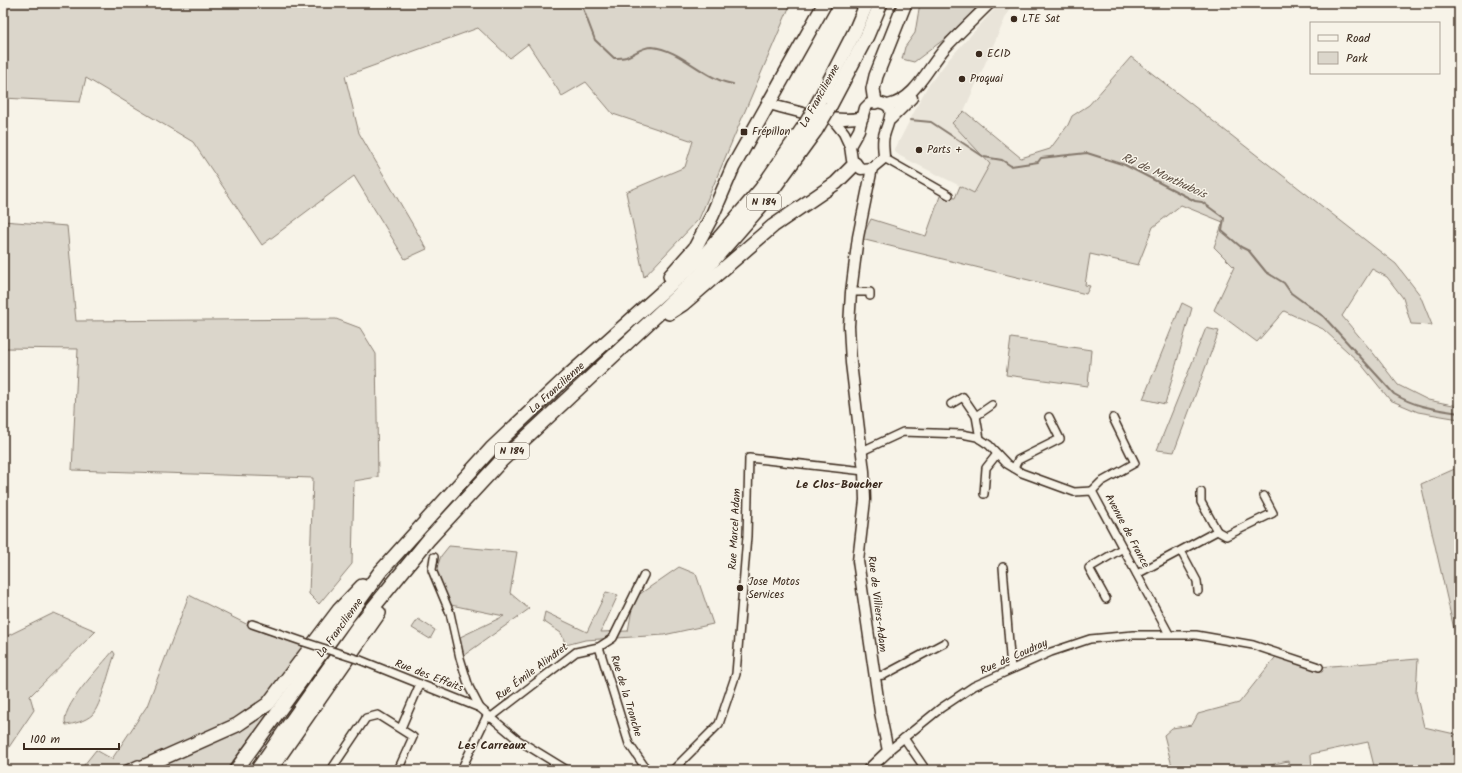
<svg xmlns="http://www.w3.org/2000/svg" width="1462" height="773" font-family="Kalam,sans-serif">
	<rect width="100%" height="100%" fill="#f7f3e8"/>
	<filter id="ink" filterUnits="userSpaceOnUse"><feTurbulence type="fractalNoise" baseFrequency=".025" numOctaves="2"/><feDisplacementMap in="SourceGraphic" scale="8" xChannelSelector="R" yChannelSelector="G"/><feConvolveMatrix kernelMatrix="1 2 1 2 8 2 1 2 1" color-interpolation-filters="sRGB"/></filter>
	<g filter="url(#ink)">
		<polygon fill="#e9e4d9" points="1000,3 1012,3 964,111 952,123 990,164 974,193 900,156 894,151 927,87 950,58"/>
		<g fill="#dbd6cb" stroke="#8b8074">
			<polygon points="3,3 791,3 699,219 644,277 626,192 685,167 693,141 613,114 586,82 562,96 528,44 510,58 478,28 345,76 359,133 427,249 405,259 354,176 262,245 193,142 86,78 80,102 3,98"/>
			<polygon points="920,3 980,3 959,28 914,62 902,59 905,47 915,33"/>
			<polygon points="1131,57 1396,264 1420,295 1432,325 1411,324 1403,298 1387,277 1372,269 1342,316 1374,354 1398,385 1428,400 1458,406 1459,398 1459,419 1418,412 1390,400 1361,364 1323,329 1284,311 1257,342 1214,310 1234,267 1214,247 1223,222 1181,205 1153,227 1138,265 1090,254 1085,285 1090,286 1086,294 861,239 871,219 926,236 940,196 955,198 960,186 974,193 990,164 952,123 964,111 1021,158 1050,149 1068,125 1072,116 1089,105"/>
			<polygon points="3,221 67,226 76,321 336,319 360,328 376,354 378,477 354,481 352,564 319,604 309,594 313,478 72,470 78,349 3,348"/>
			<polygon points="1182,303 1192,308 1165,404 1143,399"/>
			<polygon points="1206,328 1219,331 1174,452 1157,450"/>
			<polygon points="1011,338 1091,350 1088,386 1006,375"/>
			<polygon points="1459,467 1459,651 1421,484"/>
			<polygon points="449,546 517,552 510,593 529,609 460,658 456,639 504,616 451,605 436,570 441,556"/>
			<polygon points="679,567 696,574 713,624 664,635 585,640 566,645 561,633 543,621 545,612 587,632 606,592 618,595 601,632 628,631 634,598"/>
			<polygon points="189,595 264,633 308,645 264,700 231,722 128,770 80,770 96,750 112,759 147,706"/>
			<polygon points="54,613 96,631 30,696 34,710 3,756 3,677 5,675 3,673 3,638"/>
			<polygon points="418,619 435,630 430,639 412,628"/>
			<path d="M113,651l2,3c-5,13 -14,52 -23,61 -7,6 -18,9 -26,10 -8,-16 36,-60 47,-74z"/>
			<polygon points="1278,654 1319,667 1418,659 1416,693 1424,727 1459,735 1459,770 1375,770 1368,742 1311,754 1312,770 1289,770 1288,761 1248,770 1173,770 1164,735 1172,728 1192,725 1198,714 1239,703"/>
			<polygon points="289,686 226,770 147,770 176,757"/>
		</g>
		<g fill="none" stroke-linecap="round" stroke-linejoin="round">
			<g stroke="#84786c" stroke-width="2">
				<path d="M581,3l14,37 19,18c3,0 8,0 12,-1 9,-3 15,-10 26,-10 28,2 53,33 81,37"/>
				<polyline points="303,10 305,3"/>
				<path d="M910,120l21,2 53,35 18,3 9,6 27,-4 3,-4 46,-5 38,12 70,36 7,1 22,16 -2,13 19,16 8,4 17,21 18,11 7,10 33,24 70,77c21,13 41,15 65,19"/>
			</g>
			<g stroke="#3b2a1e" stroke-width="10">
				<g id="street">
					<polyline points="884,158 949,195"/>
					<polyline points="851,292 870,292 870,296"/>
					<polyline points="951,404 963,397 976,416"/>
					<polyline points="980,439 976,416 992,405"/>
					<polyline points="862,451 903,432 962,434 977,437 989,445 1007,464 1022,473 1074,492 1092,491 1169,634"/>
					<polyline points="1014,468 1018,460 1060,439 1049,417"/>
					<polyline points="1092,491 1101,482 1135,463 1113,418"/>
					<polyline points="1201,492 1201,502 1217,531"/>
					<polyline points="984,494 986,468 997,454"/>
					<polyline points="1181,551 1197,581 1198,591"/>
					<polyline points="434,557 432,570 450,613 460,658 469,687 480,708"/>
					<polyline points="1003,567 1011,669"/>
					<polyline points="1137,574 1217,531 1226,536 1273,513 1264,496"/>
					<polyline points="1106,599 1089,568 1123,548"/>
					<polyline points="252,624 304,642"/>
					<polyline points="599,647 629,744 647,770"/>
					<polyline points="360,660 480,708 518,740 567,770"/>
					<polyline points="875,676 884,675 944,643"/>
					<polyline points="490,718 576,652 599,647 613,638 644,575"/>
					<polyline points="401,728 420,684"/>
					<polyline points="904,738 926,770"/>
					<polyline points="888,751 941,708 974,686 1051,652 1090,639 1133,635 1196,635 1253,645 1319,667"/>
					<polyline points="125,770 138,764"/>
					<polyline points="331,770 366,718 378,715 413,737 398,770"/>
					<polyline points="461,770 487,716"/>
					<polyline points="673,770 719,724 736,674 747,536 749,458 864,471"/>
				</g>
			</g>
			<g stroke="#3b2a1e" stroke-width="13">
				<g id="secondary">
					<path d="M875,102c26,2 12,20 9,34 -2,7 0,15 0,22l-12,10 -11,1 -9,-9 -2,-14 9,-16 6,-22 4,-4z"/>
					<path d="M768,104c30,7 65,20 95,13"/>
					<path d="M888,105c28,-6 40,-38 58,-58 14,-15 29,-29 44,-44"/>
					<polyline points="832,118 844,133 850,146"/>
					<polyline points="891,119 912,98"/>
					<polyline points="868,770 888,751 880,712 858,561 865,500 864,471 851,363 849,326 851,292 858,237 872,168"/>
				</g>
			</g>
			<g stroke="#3b2a1e" stroke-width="16">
				<g id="highway">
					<polyline points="820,99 855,31 867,3"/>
					<polyline points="875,102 873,89 876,76 905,3"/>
					<polyline points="829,108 867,36 881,3"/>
					<polyline points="670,276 695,248 712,216 733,167 825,3"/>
					<polyline points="669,313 683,304 773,226 836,183 855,164"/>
					<polyline points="136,770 237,725 268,704 339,610 362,586"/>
					<polyline points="236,770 380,572 491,449 567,377 707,252 761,189 805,125"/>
					<polyline points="257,770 359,625 429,539 501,461 705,270 760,207 816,130"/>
					<polyline points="270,770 379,613"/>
				</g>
			</g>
			<use href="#street" stroke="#f7f3e8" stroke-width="7"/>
			<use href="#secondary" stroke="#f7f3e8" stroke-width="10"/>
			<use href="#highway" stroke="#f7f3e8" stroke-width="13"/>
			<g stroke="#3b2a1e" stroke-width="10" stroke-linecap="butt">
				<polyline id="street-bridge" points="304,642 360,660"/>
			</g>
			<g stroke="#3b2a1e" stroke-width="16" stroke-linecap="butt">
				<g id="highway-bridge">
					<polyline points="805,125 820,99"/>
					<polyline points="816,130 829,108"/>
				</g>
			</g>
			<use href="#street-bridge" stroke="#f7f3e8" stroke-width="7"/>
			<use href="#highway-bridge" stroke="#f7f3e8" stroke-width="13"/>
		</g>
	</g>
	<g fill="#3b2a1e" stroke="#f7f3e8" stroke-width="1.5">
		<circle cx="1014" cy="19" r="4"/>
		<circle cx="979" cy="54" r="4"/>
		<circle cx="962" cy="79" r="4"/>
		<rect x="740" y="128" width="8" height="8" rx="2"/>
		<circle cx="919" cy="150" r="4"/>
		<circle cx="740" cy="588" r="4"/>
	</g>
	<g text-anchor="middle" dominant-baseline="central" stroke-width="3" stroke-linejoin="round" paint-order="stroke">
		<g fill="#f7f3e8" stroke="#73665b" stroke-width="1">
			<rect x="747" y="194" width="34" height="16" rx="3"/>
			<rect x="495" y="443" width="34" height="16" rx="3"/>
		</g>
		<g font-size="10" font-weight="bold" fill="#3b2a1e">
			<text x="764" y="202">N 184</text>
			<text x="512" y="451">N 184</text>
		</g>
		<g font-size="11" fill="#3b2a1e" stroke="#f7f3e8" text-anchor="start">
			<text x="1022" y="19">LTE Sat</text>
			<text x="987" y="54">ECID</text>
			<text x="970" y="79">Proquai</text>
			<text x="752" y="132">Frépillon</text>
			<text x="927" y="150">Parts +</text>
			<text x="748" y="582">Jose Motos<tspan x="748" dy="13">Services</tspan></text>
		</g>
		<g font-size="11" fill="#3b2a1e" stroke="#f7f3e8">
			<text transform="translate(820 96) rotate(-61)">La Francilienne</text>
			<text transform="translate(557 388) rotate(-42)">La Francilienne</text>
			<text transform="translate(735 529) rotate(-87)">Rue Marcel Adam</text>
			<text transform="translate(1127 531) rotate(62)">Avenue de France</text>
			<text transform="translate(877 604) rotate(83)">Rue de Villiers-Adam</text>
			<text transform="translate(340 628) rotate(-54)">La Francilienne</text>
			<text transform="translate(1014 657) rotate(-24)">Rue de Coudray</text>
			<text transform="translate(532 672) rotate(-37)">Rue Émile Alindret</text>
			<text transform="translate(429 676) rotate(21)">Rue des Effaits</text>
			<text transform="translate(626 696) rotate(73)">Rue de la Tronche</text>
		</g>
		<g font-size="12" font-style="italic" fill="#5f5145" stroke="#f7f3e8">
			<text transform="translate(1164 176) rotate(25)">Rû de Monthubois</text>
		</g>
		<g font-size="12" font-weight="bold" fill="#3b2a1e" stroke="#f7f3e8">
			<text x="839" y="484">Le Clos-Boucher</text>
			<text x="492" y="745">Les Carreaux</text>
		</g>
	</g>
	<rect width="1462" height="773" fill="none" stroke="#f7f3e8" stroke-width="16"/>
	<rect x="8" y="8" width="1446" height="757" fill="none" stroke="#3b2a1e" stroke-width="1.5" filter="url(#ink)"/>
	<rect x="1310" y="22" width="130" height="52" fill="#f7f3e8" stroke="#aca397"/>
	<rect x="1318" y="35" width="20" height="6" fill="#f7f3e8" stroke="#aca397"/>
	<text x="1346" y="42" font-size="12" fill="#3b2a1e">Road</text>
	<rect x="1318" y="52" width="20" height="12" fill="#dbd6cb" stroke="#aca397"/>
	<text x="1346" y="62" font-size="12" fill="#3b2a1e">Park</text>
	<path d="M24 743v6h95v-6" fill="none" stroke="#3b2a1e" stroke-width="2"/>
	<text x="30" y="743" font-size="12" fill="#3b2a1e" stroke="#f7f3e8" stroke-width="3" paint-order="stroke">100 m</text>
</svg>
